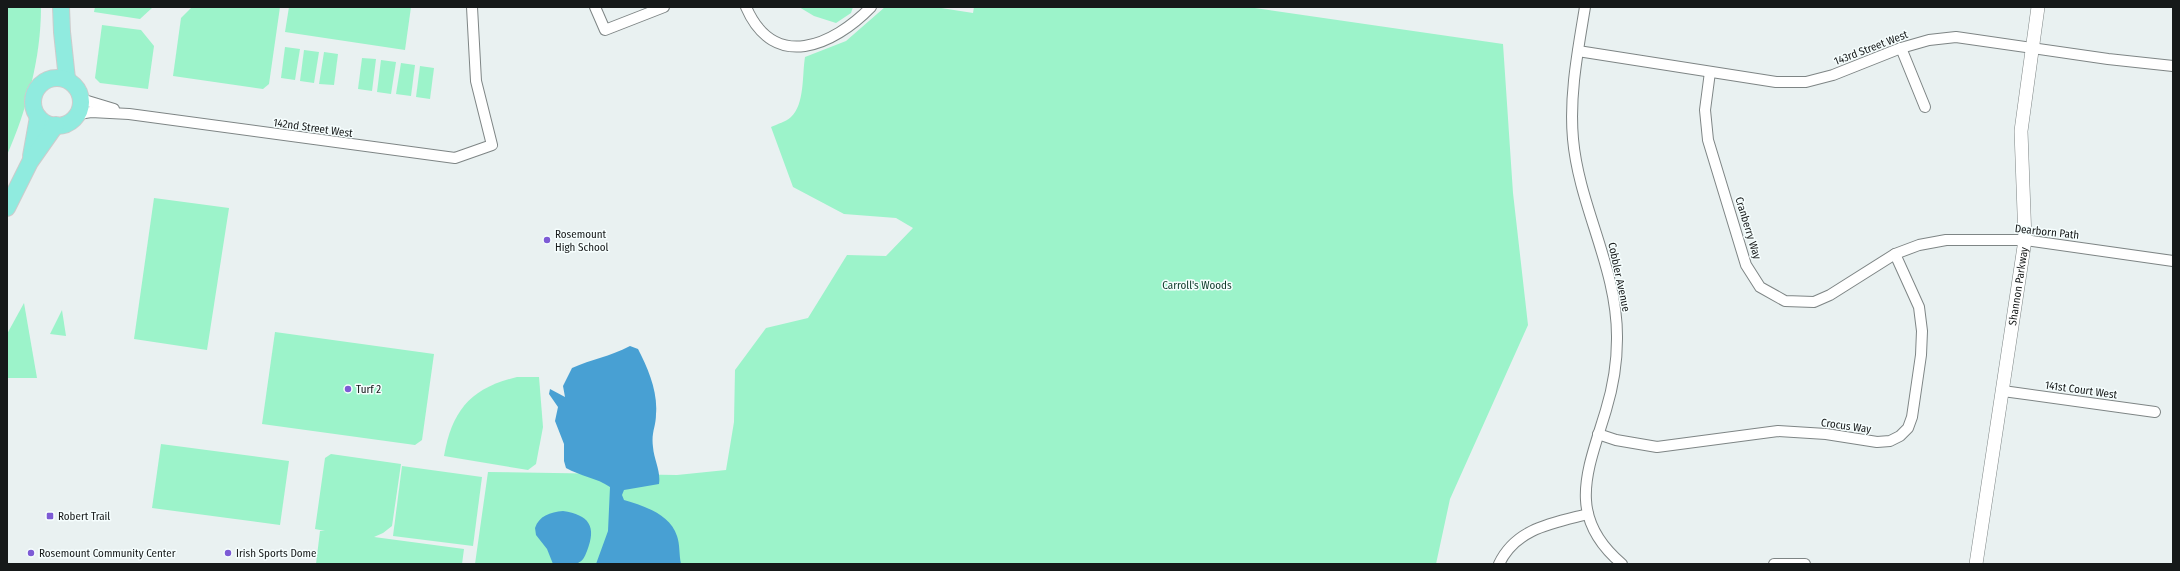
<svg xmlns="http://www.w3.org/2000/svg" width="2180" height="571" font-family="'Fira Sans Condensed',sans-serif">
	<rect width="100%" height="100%" fill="#e9f1f1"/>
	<g fill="#9cf3ca">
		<path d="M7,7h34c0,51 -14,102 -34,148z"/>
		<polygon points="95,7 153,7 140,19 94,12"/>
		<polygon points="192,7 280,7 269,84 263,89 173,76 181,18"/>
		<polygon points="289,7 411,7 405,50 285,32"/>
		<polygon points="799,7 853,7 851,13 836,23 814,16"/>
		<path d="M885,7h50l38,6 1,-6h274l255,37 10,149 15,132 -78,174 -14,65h-961l13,-92 189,3 49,-5 8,-48 1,-52 31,-42 42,-10 39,-63 39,1 27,-28 -17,-10 -52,-4 -51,-27 -22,-60c6,-3 15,-5 20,-10 14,-13 11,-42 14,-60l41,-16z"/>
		<polygon points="102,25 141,30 154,46 148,89 100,83 95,78"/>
		<polygon points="285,47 300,49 295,80 281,78"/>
		<polygon points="304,50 319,52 314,83 300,81"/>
		<polygon points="324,52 338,54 334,85 319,84"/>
		<polygon points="362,58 376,59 372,91 358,89"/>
		<polygon points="381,60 396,62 391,94 377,92"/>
		<polygon points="401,63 415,65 411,96 396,94"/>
		<polygon points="420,66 434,68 430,99 416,97"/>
		<polygon points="154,198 229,208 207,350 134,339"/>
		<polygon points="24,303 37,378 8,378 7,334"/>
		<polygon points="62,310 66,336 50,334"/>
		<polygon points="275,332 434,354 422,440 415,445 262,424"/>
		<path d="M517,377h22l4,50 -7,37 -8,6 -84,-14c8,-46 27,-68 73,-79z"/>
		<polygon points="161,444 289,461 280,525 152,508"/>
		<polygon points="331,454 401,464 392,526 383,533 374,537 464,549 462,564 316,564 320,531 325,531 315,529 325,458"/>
		<polygon points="402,466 482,477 473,546 393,536"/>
	</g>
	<g fill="#48a0d3">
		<path d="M630,346l8,3c10,19 20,43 18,65 0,13 -5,18 -3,33 1,13 8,24 6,37l-35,6 -2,5 2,5c20,6 46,14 53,36 3,8 2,19 4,28h-85l12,-33 2,-44c-13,-9 -30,-11 -44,-19l-2,-7v-17l-9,-23 3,-14 -9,-13 1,-5 15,8 -2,-11 9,-18c20,-9 37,-11 58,-22z"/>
		<path d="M563,511c26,4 34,15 24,40 -2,5 -4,10 -9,12 -6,3 -18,1 -25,1l-6,-15 -11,-14 -1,-7c4,-12 15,-16 28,-17z"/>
	</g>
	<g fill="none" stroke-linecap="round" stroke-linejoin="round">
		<g stroke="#7e8585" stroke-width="12">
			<g id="minor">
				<polyline points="595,7 605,30 664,7"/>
				<path d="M746,7c28,65 87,39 125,0"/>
				<path d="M1585,7c-7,43 -16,88 -12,132 6,68 45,130 44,200 0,24 -4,48 -11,71 -18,60 -41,106 16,154"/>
				<polyline points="1901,48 1925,107"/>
				<polyline points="1578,51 1776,82 1806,82 1833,75 1901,48 1929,40 1956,37 2108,59 2173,66"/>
				<polyline points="1710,72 1705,110 1708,140 1746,265 1760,287 1785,301 1814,302 1830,295 1895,254 1919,245 1946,240 2025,240 2173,261"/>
				<polyline points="81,99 114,109"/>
				<polyline points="79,114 91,112 129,114 455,158 492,145 476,81 472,7"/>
				<polyline points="2003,391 2155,412"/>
				<polyline points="1598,434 1616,440 1657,447 1778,431 1826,434 1877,442 1890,441 1900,436 1908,428 1912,417 1921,355 1922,331 1919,307 1895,254"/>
				<path d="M1499,564c17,-36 54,-41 89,-50"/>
				<polyline points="1774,564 1805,564"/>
			</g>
		</g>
		<g stroke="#7e8585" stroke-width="14">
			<g id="tertiary">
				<path id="s1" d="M1976,564l49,-324 -4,-109 17,-124"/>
			</g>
		</g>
		<g stroke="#ccc" stroke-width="18">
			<g id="primary">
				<polyline points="61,7 62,32 67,79"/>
				<circle cx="57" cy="102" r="24"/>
				<polyline points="31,156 38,117"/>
				<polyline points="7,208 30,162 56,125"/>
			</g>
		</g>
		<use href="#minor" stroke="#fff" stroke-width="10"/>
		<use href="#tertiary" stroke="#fff" stroke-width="13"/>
		<use href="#primary" stroke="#90ebdf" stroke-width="16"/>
	</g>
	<g fill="#7d5bd5" stroke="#f6fefe" stroke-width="1.5">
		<circle cx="547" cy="240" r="4"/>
		<circle cx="348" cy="389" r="4"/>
		<rect x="46" y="512" width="8" height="8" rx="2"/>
		<circle cx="31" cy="553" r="4"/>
		<circle cx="228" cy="553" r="4"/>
	</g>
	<g text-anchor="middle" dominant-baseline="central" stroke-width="3" stroke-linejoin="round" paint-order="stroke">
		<g font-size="11" fill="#161919" stroke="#f6fefe">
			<text transform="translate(1871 48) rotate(-21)">143rd Street West</text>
			<text transform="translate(313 128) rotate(8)">142nd Street West</text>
			<text transform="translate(1748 228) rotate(73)">Cranberry Way</text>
			<text transform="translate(2047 232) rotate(6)">Dearborn Path</text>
			<text transform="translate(1619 277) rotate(78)">Cobbler Avenue</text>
			<text stroke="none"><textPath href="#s1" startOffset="281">Shannon Parkway</textPath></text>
			<text transform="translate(2081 390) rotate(8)">141st Court West</text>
			<text transform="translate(1846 426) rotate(8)">Crocus Way</text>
		</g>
		<g font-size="11" fill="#161919" stroke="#f6fefe" text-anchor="start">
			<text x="555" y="234">Rosemount<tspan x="555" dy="13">High School</tspan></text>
			<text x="356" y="389">Turf 2</text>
			<text x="58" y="516">Robert Trail</text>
			<text x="39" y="553">Rosemount Community Center</text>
			<text x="236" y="553">Irish Sports Dome</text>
		</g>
		<g font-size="11" fill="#0e3a29" stroke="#f6fefe">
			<text x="1197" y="285">Carroll's Woods</text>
		</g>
	</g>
	<rect width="2180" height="571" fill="none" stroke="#161919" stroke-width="16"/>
</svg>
